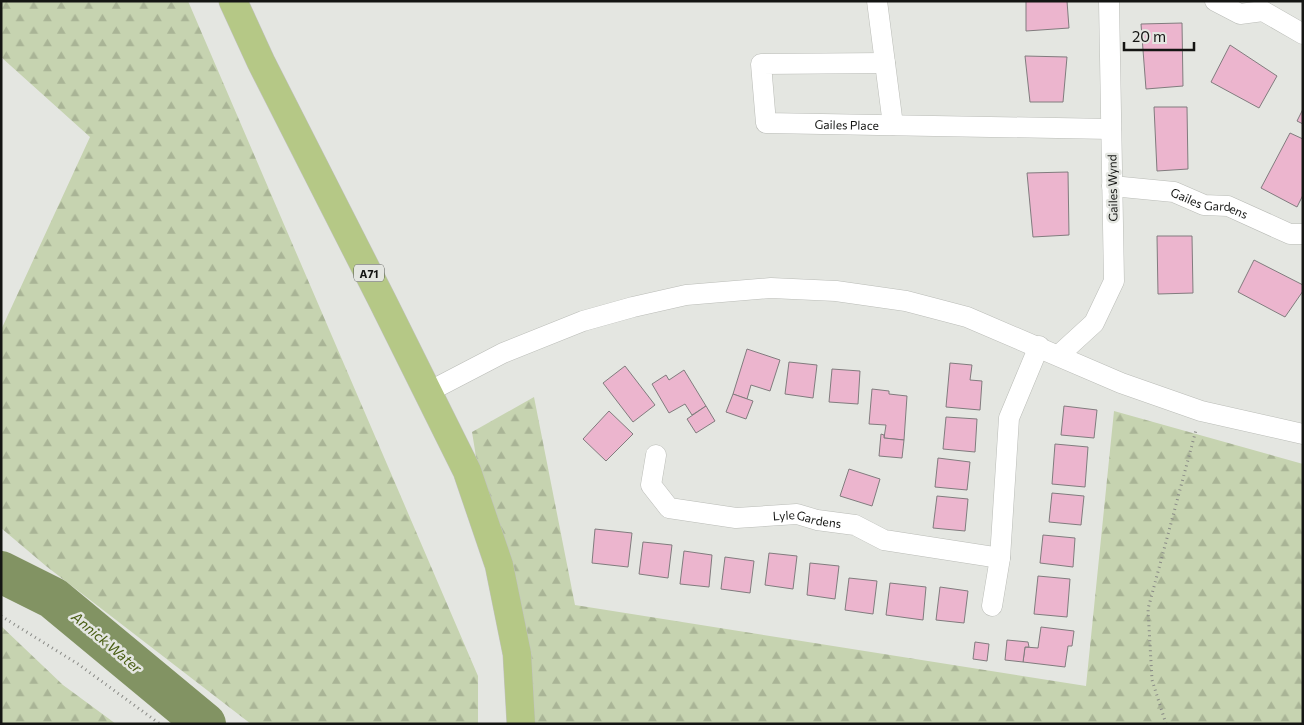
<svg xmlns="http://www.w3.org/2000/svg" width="1304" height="725" font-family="Commissioner,sans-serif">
	<defs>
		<pattern id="forest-firs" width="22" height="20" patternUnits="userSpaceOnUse" patternTransform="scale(1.25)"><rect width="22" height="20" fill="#c6d3b0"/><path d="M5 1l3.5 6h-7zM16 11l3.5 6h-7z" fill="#a9b496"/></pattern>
	</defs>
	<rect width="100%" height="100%" fill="#e4e6e1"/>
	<g fill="url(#forest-firs)">
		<polygon points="1,1 188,1 478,676 478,724 251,724 46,566 1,528 1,330 90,137 1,57"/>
		<polygon points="534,397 575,605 1086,686 1114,411 1303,464 1303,724 525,724 488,531 472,432"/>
		<polygon points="1,626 63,685 116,724 1,724"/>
	</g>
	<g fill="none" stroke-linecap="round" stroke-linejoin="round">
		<polyline stroke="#829363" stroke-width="42" points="1,572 53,598 205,724"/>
	</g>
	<g fill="#ecb5ce" stroke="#817c7e">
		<polygon points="1026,1 1067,1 1069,28 1026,31"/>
		<polygon points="1182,23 1183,86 1146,89 1141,24"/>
		<polygon points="1230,45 1277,76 1259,108 1211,82"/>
		<polygon points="1025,56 1067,57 1063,102 1030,102"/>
		<polygon points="1154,107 1187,107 1188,169 1157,171"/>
		<polygon points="1303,109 1303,124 1297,121"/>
		<polygon points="1290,133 1303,139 1303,195 1297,207 1261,188"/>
		<polygon points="1068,172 1069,235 1033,237 1027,173"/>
		<polygon points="1157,236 1192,236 1193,293 1158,294"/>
		<polygon points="1254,260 1303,285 1303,291 1285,317 1238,292"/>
		<polygon points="747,349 780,360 770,391 751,385 747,399 733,394"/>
		<polygon points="789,362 817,365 813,398 785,394"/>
		<polygon points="950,363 972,365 970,380 982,381 980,410 946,407"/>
		<polygon points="625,366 655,405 633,422 603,383"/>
		<polygon points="832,369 860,371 858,404 829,402"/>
		<polygon points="684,370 706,406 692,415 685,404 669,413 652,384 666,375 669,380"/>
		<polygon points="872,389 889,391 889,394 907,396 904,440 884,438 886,425 869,424"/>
		<polygon points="733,394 753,401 746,419 726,412"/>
		<polygon points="706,406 715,421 696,433 687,419"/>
		<polygon points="1064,406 1097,410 1094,438 1061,435"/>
		<polygon points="609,411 633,434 606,461 583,439"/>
		<polygon points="946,417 977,419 975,452 943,449"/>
		<polygon points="881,434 884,435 884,438 904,440 902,458 879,456"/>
		<polygon points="1055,444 1088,447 1085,487 1052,484"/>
		<polygon points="938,458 970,462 967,490 935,487"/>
		<polygon points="849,469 880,479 872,506 840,496"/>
		<polygon points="1052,493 1084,496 1081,525 1049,522"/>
		<polygon points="937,496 968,499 965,531 933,528"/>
		<polygon points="595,529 632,533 628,567 592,563"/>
		<polygon points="1043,535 1075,538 1073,567 1040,563"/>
		<polygon points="643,542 672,545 668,578 639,574"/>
		<polygon points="684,551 712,555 709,587 680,584"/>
		<polygon points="769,553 797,556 793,589 765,585"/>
		<polygon points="725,557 754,561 750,593 721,589"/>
		<polygon points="810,563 839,566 835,599 807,595"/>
		<polygon points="1038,576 1070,579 1067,617 1034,614"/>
		<polygon points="849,578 877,581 873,614 845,610"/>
		<polygon points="890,583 926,587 923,620 886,615"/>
		<polygon points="940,587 968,591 964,623 936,620"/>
		<polygon points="1041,627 1074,631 1072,646 1068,646 1065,667 1023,662 1025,647 1038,648"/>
		<polygon points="1007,640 1028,642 1029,647 1025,647 1023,662 1005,660"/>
		<polygon points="975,642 989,644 987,661 973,659"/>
	</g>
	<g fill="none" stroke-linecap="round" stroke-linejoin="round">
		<g stroke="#babcb7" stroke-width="21">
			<g id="minor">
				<polyline points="877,1 893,125"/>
				<polyline points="1215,1 1240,14 1263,11 1303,34"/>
				<path id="s1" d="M885,63l-124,1 5,59 345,6"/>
				<path id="s2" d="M1112,186l62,6 30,13 24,1 62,28h13"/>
				<polyline points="1059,355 1094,323 1114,281 1109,1"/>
				<polyline points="428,392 503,353 583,321 633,307 686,295 771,288 836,291 906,301 967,317 1121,383 1201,411 1303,434"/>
				<path id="s3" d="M656,455l-5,30 18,23 67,10 61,-4 20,6 38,5 29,15 116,18"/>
				<polyline points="992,606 1000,558 1009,418 1039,346"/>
			</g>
		</g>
		<g stroke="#c2c2c2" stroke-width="29">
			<polyline id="primary" points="233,1 261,62 383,302 467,471 499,565 517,654 521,724"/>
		</g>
		<g stroke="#898a86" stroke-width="3" stroke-dasharray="1 4" stroke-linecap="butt">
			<polyline points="1,616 78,664 160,724"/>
			<polyline points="1166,724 1152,680 1148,609 1196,430"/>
		</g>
		<use href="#minor" stroke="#fff" stroke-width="20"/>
		<use href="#primary" stroke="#b5c886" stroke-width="28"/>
	</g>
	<g text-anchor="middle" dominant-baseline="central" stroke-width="5" stroke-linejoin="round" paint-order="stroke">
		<rect fill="#e4e6e1" stroke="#525451" stroke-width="1" x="354" y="264.5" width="30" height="17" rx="4"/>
		<g font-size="11" font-weight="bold" fill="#141513">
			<text x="369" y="273">A71</text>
		</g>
		<g font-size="12" fill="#141513" stroke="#e4e6e1">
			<text stroke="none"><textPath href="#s1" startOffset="264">Gailes Place</textPath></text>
			<text transform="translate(1112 188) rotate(-91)">Gailes Wynd</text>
			<text stroke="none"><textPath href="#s2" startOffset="100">Gailes Gardens</textPath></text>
			<text stroke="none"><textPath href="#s3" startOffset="199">Lyle Gardens</textPath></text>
		</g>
		<g font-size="14" font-style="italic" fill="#485d12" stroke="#e4e6e1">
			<text transform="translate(107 642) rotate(40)">Annick Water</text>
		</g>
	</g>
	<rect width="1304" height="725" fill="none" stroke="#141513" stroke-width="5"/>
	<path d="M1124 42v8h70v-8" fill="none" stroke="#141513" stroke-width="2.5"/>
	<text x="1132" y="42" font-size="15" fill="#141513" stroke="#e4e6e1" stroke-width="4" paint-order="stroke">20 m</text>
</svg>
